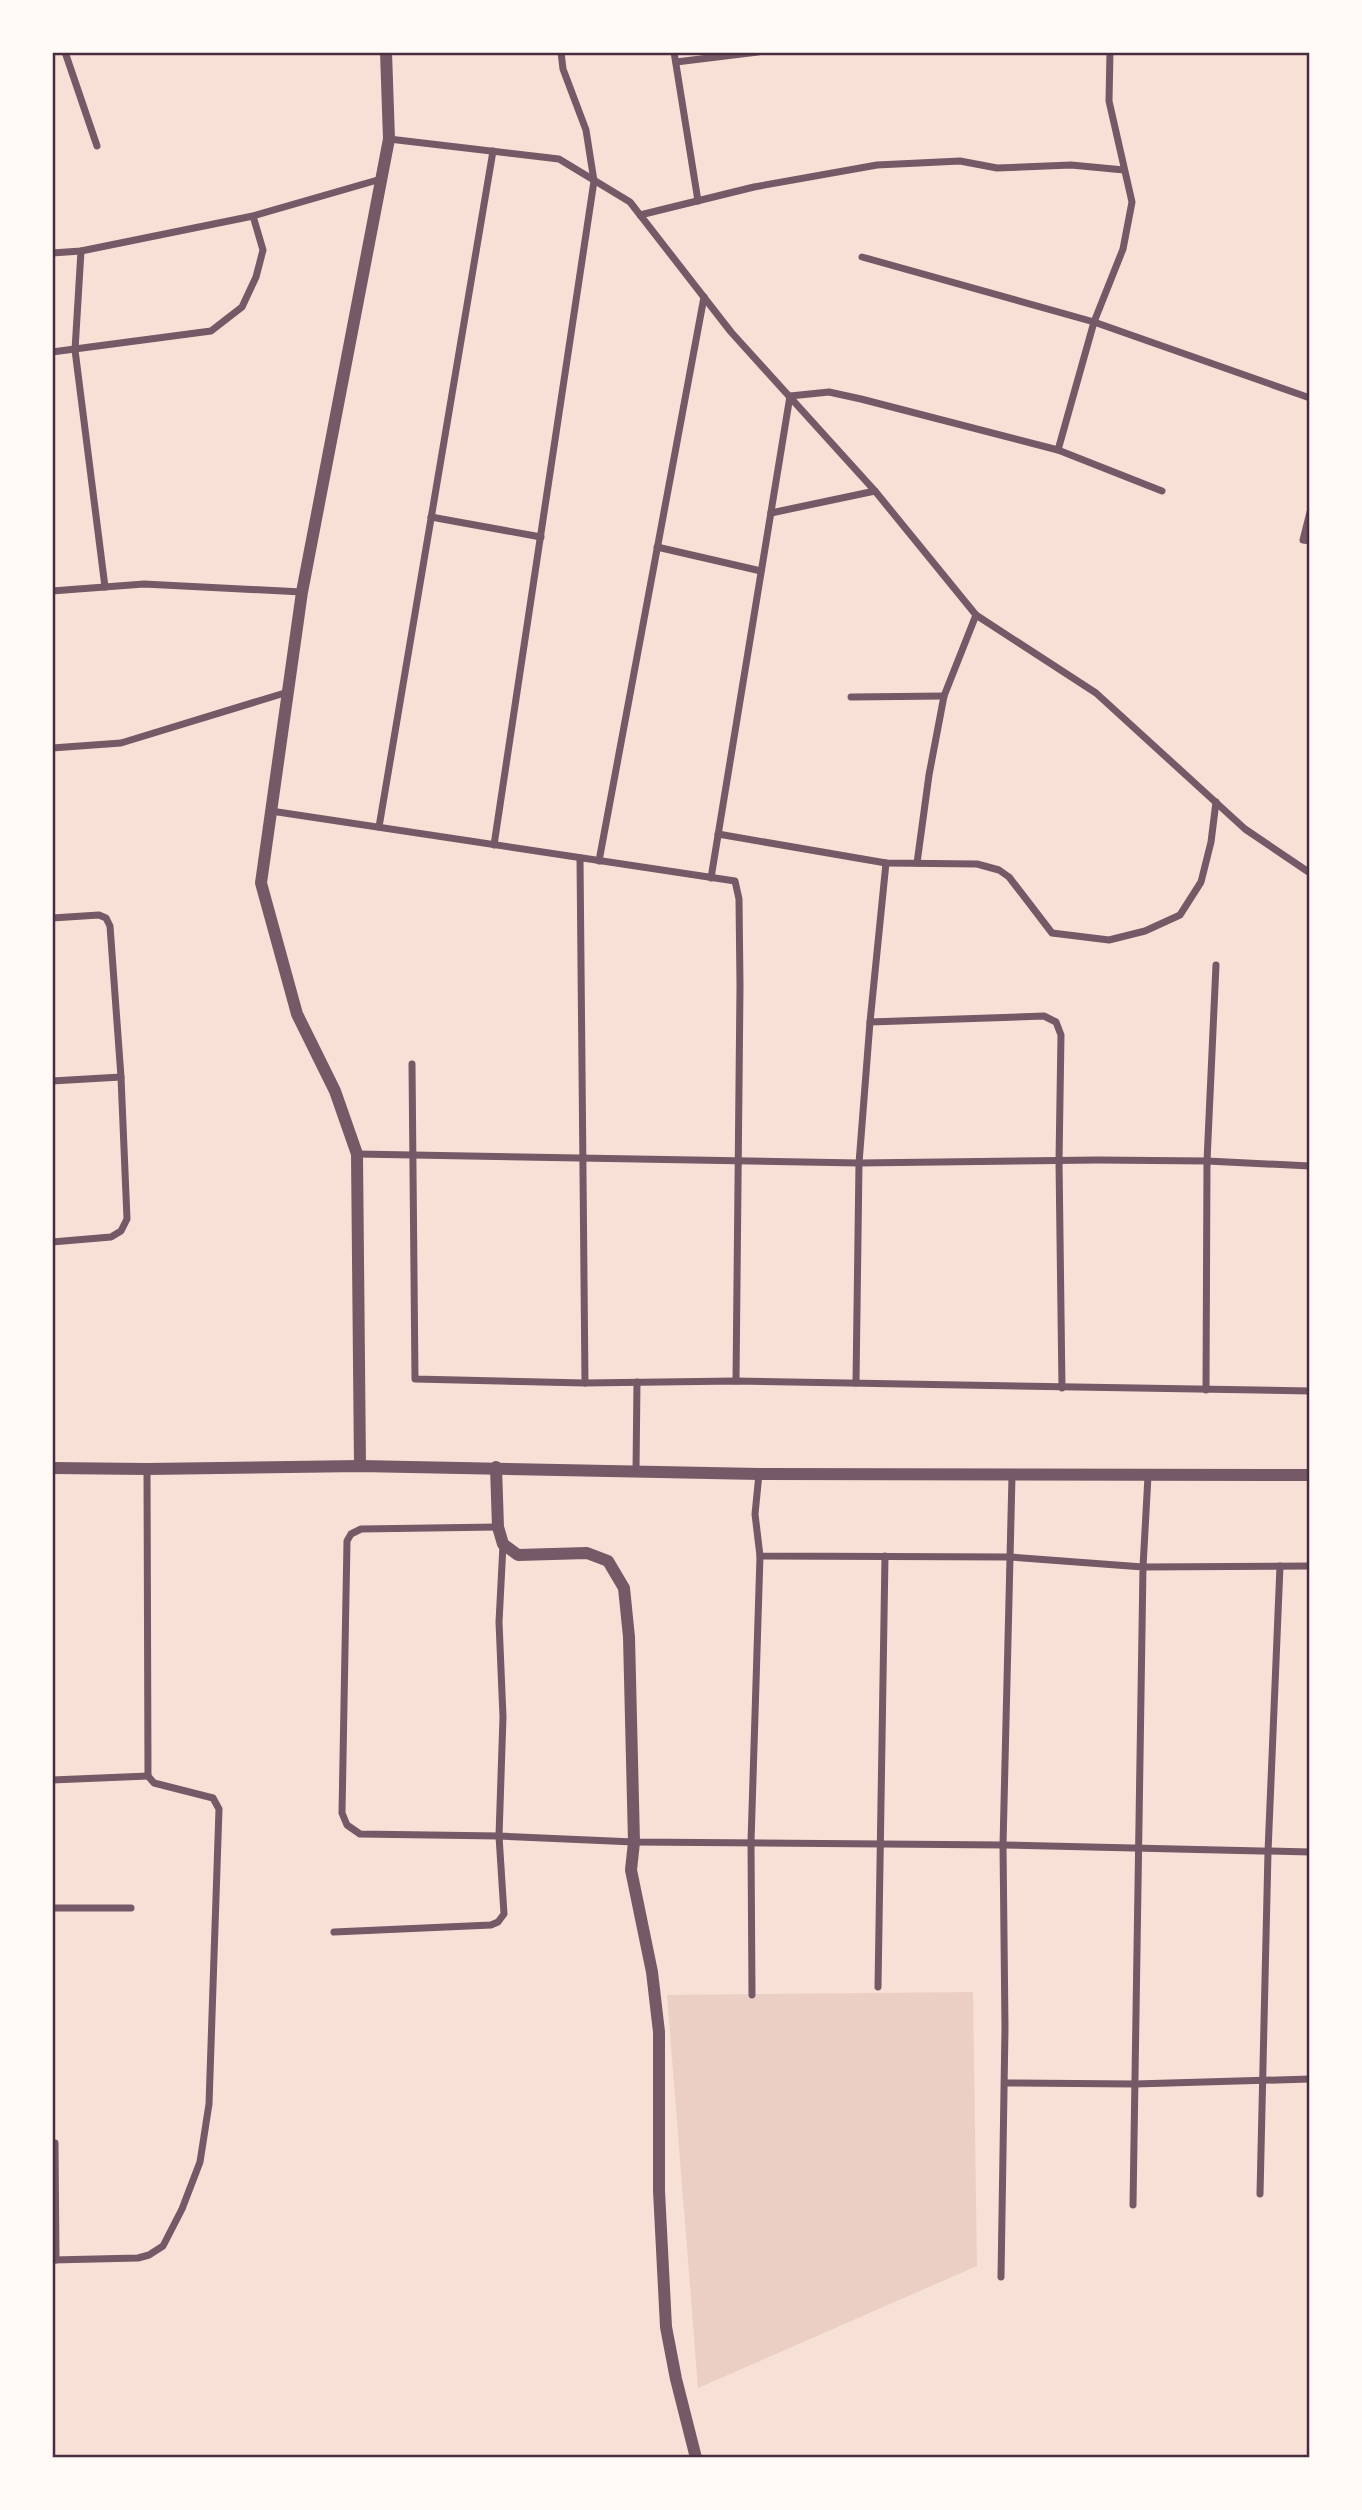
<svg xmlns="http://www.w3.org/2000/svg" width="1362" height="2510" font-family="Arial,sans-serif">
	<rect width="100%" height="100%" fill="#f7e1d7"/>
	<polygon fill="#ebcfc5" points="973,1992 977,2266 698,2388 667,1995"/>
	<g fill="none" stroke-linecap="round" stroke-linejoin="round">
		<g stroke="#755966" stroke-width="7">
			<polyline points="65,52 97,146"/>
			<polyline points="674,52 698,201"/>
			<polyline points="676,62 758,52"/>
			<polyline points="389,139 559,159 630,202 731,332 875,491 976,615 1096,693 1245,829 1310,873"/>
			<polyline points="640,215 754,187 877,165 960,161 997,168 1071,165 1124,170"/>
			<polyline points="81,251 75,350 105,587"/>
			<polyline points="52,253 81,251 253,216 381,179"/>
			<polyline points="862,257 1094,322 1310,398"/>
			<polyline points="52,352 211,331 242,307 256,277 263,250 253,216"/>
			<polyline points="1058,450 1094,322 1123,249 1132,202 1109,101 1110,52"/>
			<polyline points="1310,512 1303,540 1310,541"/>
			<polyline points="771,513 875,491"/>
			<polyline points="431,517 541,537"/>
			<polyline points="657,547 761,571"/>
			<polyline points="52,591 144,584 302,592"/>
			<polyline points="851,697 944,696"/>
			<polyline points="52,748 121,743 288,692"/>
			<polyline points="271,811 735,881 739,899 740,986 736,1381"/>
			<polyline points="379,827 493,151"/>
			<polyline points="718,834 886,863 977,864 999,870 1009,877 1052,933 1109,940 1145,931 1180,915 1201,882 1211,842 1216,802"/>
			<polyline points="494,845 594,181 586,130 563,69 561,52"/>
			<polyline points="580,858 585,1383"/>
			<polyline points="599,861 704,297"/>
			<polyline points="917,863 929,775 944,696 976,615"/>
			<polyline points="711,878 790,396 829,392 861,399 1058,450 1162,491"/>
			<polyline points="52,918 99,915 106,918 110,926 121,1077 127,1219 121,1231 111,1237 52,1242"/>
			<polyline points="870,1022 1044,1016 1056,1022 1061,1035 1059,1161 1062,1388"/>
			<polyline points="412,1064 415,1379 585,1383 736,1381 1310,1391"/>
			<polyline points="52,1081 121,1077"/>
			<polyline points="357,1154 859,1163 1098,1160 1207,1161 1310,1166"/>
			<polyline points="856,1383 859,1163 870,1022 886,863"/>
			<polyline points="1206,1390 1207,1161 1216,965"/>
			<polyline points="636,1471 637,1382"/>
			<polyline points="759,1474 755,1514 760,1556 1010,1557 1143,1567 1133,2205"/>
			<polyline points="1148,1476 1143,1567 1310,1566"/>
			<polyline points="503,1545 499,1622 503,1717 499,1836 634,1842 1003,1845 1310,1852"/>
			<polyline points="52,1780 148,1776"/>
			<polyline points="52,1908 131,1908"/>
			<polyline points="334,1932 491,1925 498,1922 504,1914 499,1836 360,1834 347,1825 342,1813 347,1541 351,1534 361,1529 498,1527"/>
			<polyline points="878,1987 885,1556"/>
			<polyline points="752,1995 751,1842 760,1556"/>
			<polyline points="1005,2083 1135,2084 1310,2079"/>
			<polyline points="55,2143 56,2260"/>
			<polyline points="1260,2194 1268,1852 1280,1566"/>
			<polyline points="52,2260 138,2258 149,2255 163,2246 182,2209 200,2162 209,2104 219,1809 213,1798 154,1783 148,1776 147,1469"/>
			<polyline points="1001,2277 1005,2028 1003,1845 1012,1476"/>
		</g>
		<g stroke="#755966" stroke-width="12">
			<polyline points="360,1466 357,1154 335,1091 297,1014 261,883 302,592 389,139 386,52"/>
			<polyline points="496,1467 498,1527 503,1544 518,1555 587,1553 608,1561 624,1588 629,1637 634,1842 631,1870 652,1972 659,2032 659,2191 666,2327 676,2379 696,2458"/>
			<polyline points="52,1468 147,1469 360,1466 759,1474 1310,1475"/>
		</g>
	</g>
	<rect width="1362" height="2510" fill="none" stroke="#fffaf5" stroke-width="108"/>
	<rect x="54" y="54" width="1254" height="2402" fill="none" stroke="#4a2c40" stroke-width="2.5"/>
</svg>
